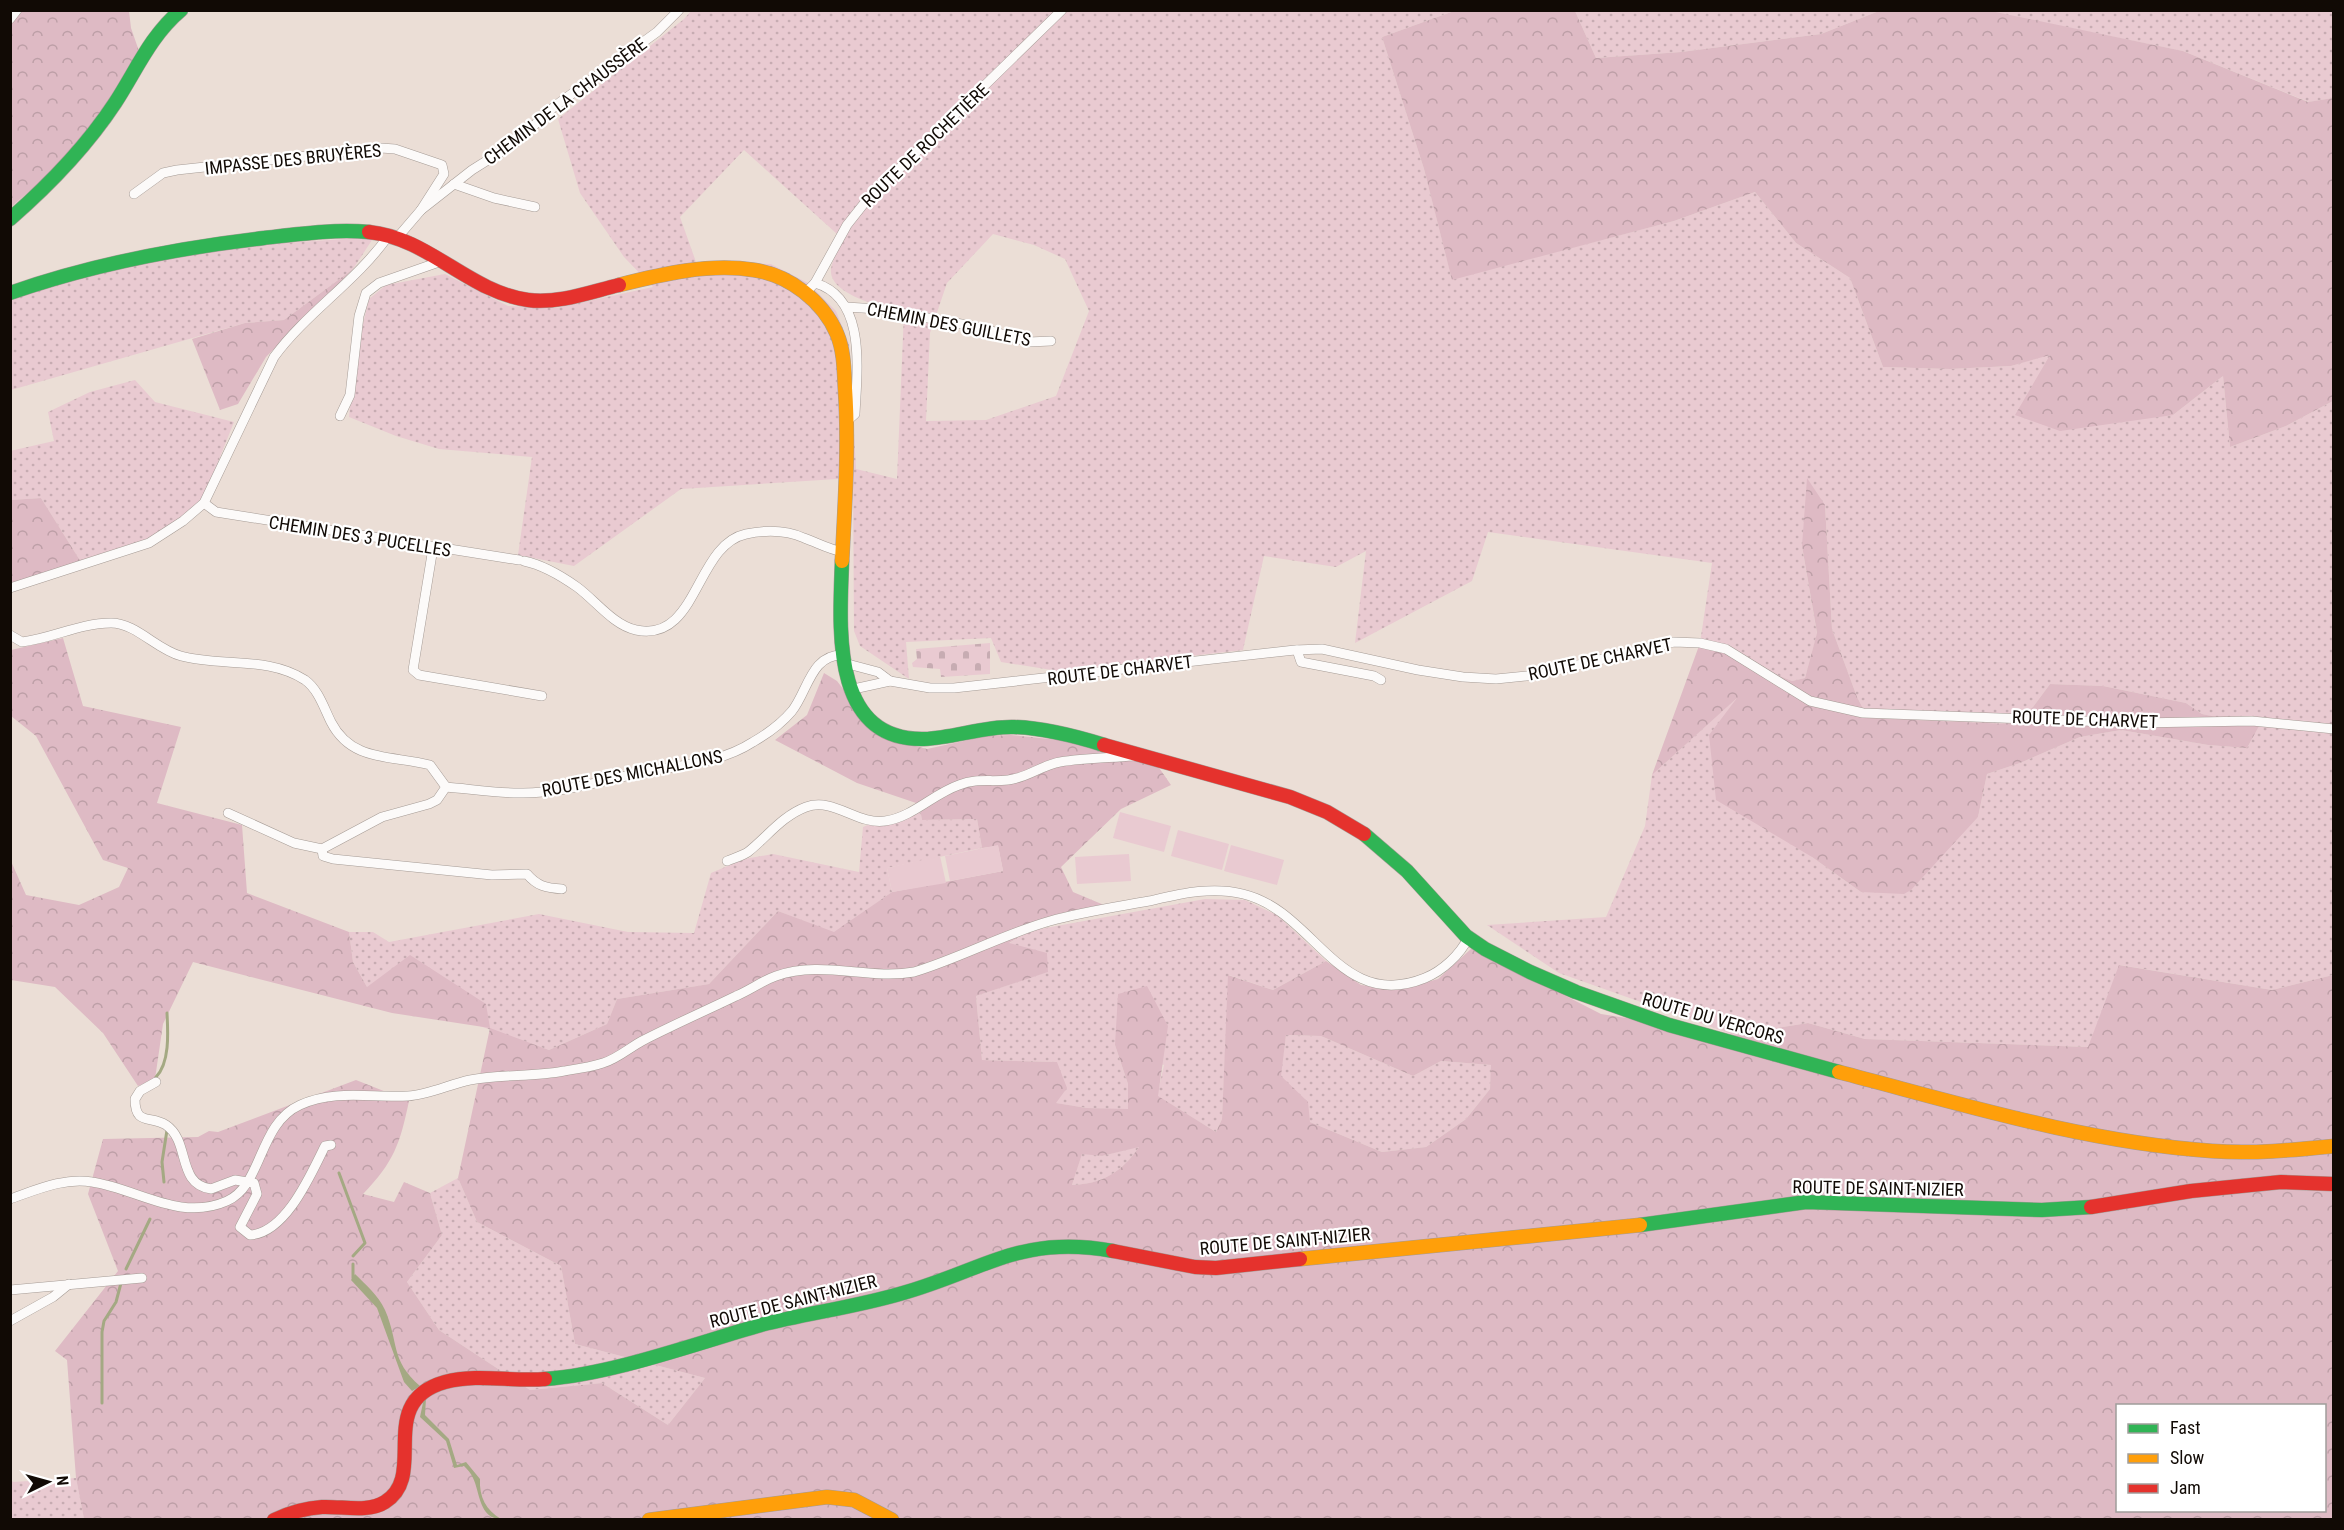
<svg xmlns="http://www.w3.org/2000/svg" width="2344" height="1530" font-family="'Roboto Condensed',sans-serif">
	<defs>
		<pattern id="green-dots" width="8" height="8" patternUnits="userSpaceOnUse" patternTransform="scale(1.5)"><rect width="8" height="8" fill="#e9cad1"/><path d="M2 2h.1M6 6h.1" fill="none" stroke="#c7acb2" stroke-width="1.8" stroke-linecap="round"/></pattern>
		<pattern id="forest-crowns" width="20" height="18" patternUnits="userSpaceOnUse" patternTransform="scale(1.5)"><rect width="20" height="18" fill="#debac4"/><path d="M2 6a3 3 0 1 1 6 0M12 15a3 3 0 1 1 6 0" fill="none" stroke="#bd9fa7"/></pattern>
		<pattern id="cemetery-stones" width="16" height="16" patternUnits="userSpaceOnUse" patternTransform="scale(1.5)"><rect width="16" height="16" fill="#e9cad1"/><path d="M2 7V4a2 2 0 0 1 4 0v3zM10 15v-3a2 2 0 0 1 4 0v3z" fill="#c7acb2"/></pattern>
	</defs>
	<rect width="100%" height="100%" fill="#ebded6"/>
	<g fill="url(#green-dots)" fill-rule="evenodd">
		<path d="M691,11h763l-72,26 42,132 28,110 222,-58 81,-29 41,51 54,35 33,89 67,2 61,-3 40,-12 122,61 50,-39 7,71 56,-21 47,-25v574l-61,15 -152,-25 -31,82 -224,-8 -57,-16 -74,12 -175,-62 -72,-48 119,-8 39,-91 7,-51 88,-80 72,162 49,35 117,-75 9,-43 33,-11 60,-26 41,-7 87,15 39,3 11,-21 -56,-13 -16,-11 -83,-17 -53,-2 -17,23 -22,17 -143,-6 -11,-21 -25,-68 -7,-124 -23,41 15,88 -12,44 -13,3 -92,-38 12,-80 -224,-31 -16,49 -117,62 11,-92 -30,16 -72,-11 -21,94 -185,21 -57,-9 -10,-24 -85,4 3,37 -49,-33 -6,-15 -1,-153 -172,11 -107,77 -56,-11 14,-98 -93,-8 -43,-13 -47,-19 6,-60 14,-58 17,-14 59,-11 63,32 48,2 97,-21 -29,-30 -44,-64 -22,-74 126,-100zM744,150l93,84 4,8c-3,9 -9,19 -10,27 -3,26 55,39 73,43l-7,167 -41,-10 -7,-125 -13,-33 -28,-28 -37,-19 -75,-2 -16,-45zM993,234l41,11 31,14 24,52 -33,85 -70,24 -60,1 4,-88 17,-50z"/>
		<polygon points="1575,11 1879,11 1821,34 1681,52 1596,58"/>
		<polygon points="1986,11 2333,11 2333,98 2309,102 2183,51"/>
		<polygon points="374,237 353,269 284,320 245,323 11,390 11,299 77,272 196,249"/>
		<polygon points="135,380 155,402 234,422 200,507 152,541 81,562 41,498 11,500 10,451 54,441 48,412 90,392"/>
		<polygon points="919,804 922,820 977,819 982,848 887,868 892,892 834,933 778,911 709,984 617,999 607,1024 549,1050 367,987 353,962 349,932 373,932 389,942 539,914 628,932 694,933 711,873 744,859 773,854 859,872 863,827"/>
		<polygon points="1205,899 1245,900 1277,915 1326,961 1273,990 1229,975 1222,1119 1216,1132 1157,1096 1164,1065 1115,1045 1128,1084 1128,1110 1087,1108 1055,1103 1057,1062 982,1060 976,996 1047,972 1008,944 1029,931"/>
		<polygon points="1286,1035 1321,1036 1413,1076 1441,1061 1492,1065 1490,1089 1466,1119 1426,1147 1382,1152 1310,1122 1280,1076"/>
		<path d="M1140,1146c-18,26 -37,38 -68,39l10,-32 20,3z"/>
		<polygon points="458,1178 477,1222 561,1266 575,1344 705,1378 668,1425 602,1383 530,1390 439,1330 407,1282 442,1235 430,1193"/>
		<polygon points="10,1478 13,1482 76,1478 84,1519 11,1519"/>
	</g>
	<g fill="url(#forest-crowns)" fill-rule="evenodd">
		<polygon points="11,11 129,11 131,28 140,54 110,102 71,155 11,207"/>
		<polygon points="1454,11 1575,11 1596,58 1681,52 1821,34 1879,11 1986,10 2183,51 2308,102 2333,98 2333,401 2286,426 2230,447 2223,376 2173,415 2060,431 2015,415 2050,355 2011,366 1950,369 1883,367 1850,278 1796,243 1755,192 1674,221 1452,280 1424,169 1382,37"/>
		<polygon points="353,269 266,357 238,404 220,410 192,339 245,323 284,320"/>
		<polygon points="1807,478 1825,505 1832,629 1857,697 1868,718 2011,724 2033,707 2050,684 2103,686 2186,703 2202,714 2259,726 2247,748 2208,745 2121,730 2080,737 2020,763 1987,774 1978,817 1911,890 1904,894 1861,892 1812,857 1716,800 1709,735 1737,698 1652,775 1700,643 1792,681 1805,678 1817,633 1802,546"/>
		<polygon points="41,498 81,562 11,583 11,500"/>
		<path d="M63,638l20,68 98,21 -24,76 85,22 5,68 102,39 4,30 14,25 43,-32 76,49 4,24 59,22 58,-26 10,-25 92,-15 69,-73 56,21 58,-40 111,-21 -5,-25 -16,2 -5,-29 -55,1 -3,-16 -62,-21 -82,-43 32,-25 17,-42 13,8 43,56 47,12 59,-13 25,-1 135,14 25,36 -50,24 -60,58 12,25 31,13 -46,9 -49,29 38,10 1,19 -72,24 6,64 75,2 10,26 -11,15 31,5 41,1v-25l-13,-39 3,-51 29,-8 21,40 -10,70 58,36 6,-13 6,-144 45,15 53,-29 35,24 36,5 41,-11 34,-31 129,66 133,21 74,-12 57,16 223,8 31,-82 153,25 61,-15v544h-2249l-8,-41 -9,-118 -12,-9 63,-80 -30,-77 15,-55 95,-2 11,-6 9,1 138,-52 53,21c-9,43 -15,61 -46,93l31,8 10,-20 26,11 12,42 -35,47 32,48 91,60 72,-7 66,42 37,-47 -130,-34 -14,-78 -84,-44 -19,-44 32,-150 -98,-15 -199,-51 -30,62 -8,55 -17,7 -35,-53 -48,-46 -44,-7 -1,-121 16,36 53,10 40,-18 9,-19 -25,-8 -67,-124 -25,-20v-66zM1286,1035l35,1 92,40 28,-15 50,4 -1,24 -24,30 -40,28 -44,5 -72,-30 -2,-20 -27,-26zM1139,1147c-17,25 -37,37 -67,38l10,-31 20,2zM2118,1406h206v104h-206z"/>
	</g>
	<polygon fill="url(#cemetery-stones)" points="990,643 990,674 941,677 940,669 913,667 912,663 917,659 916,649"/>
	<g fill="#e9cad1">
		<polygon points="1120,812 1171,826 1164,852 1113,838"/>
		<polygon points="1178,830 1229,844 1222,870 1171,856"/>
		<polygon points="998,845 1003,871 950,881 945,856"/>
		<polygon points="1231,845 1284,860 1277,885 1224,871"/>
		<polygon points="1129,854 1131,881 1077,884 1075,857"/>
		<polygon points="940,856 946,883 892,892 887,868"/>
	</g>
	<g fill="#a4a983">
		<path d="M355,1274c11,11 23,21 30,36 14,32 5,50 35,76l-8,5 -8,-9 -27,-74 -26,-28z"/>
		<path d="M424,1398h2l-1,17 24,24 8,26 9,-3 14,17c-1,18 6,31 21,40 -22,0 -21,-27 -28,-41 -2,-5 -6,-9 -9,-12l-10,2 -8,-27 -26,-24z"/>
	</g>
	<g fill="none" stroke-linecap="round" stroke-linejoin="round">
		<g stroke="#a4a983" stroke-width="3">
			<path d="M156,1077c14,-14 12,-45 11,-64"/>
			<polyline points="339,1173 365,1243 353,1256"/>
			<polyline points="164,1182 162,1162 167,1130"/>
			<polyline points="353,1264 353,1278 356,1281"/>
			<polyline points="126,1269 150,1219"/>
			<polyline points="102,1403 102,1332 104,1321 116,1302 121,1283"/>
		</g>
		<g stroke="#a59b95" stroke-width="10">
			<g id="street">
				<polyline points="10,19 17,10"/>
				<polyline points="454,184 494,198 535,207"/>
				<polyline points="134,194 163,173 177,170 381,148 395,149 442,165 444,174 421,210"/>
				<polyline points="397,238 421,210 472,170 515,143 555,106 657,32 679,10"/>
				<path d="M815,283c52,15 42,88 40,131l-8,7"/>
				<polyline points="805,293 815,283 847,225 866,201 1062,10"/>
				<polyline points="846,307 878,309 978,327 1029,342 1051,341"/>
				<polyline points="340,416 350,395 359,316 366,293 379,283 442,261"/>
				<polyline points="204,503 216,512 519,560"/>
				<polyline points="433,548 413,670 419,675 542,696"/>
				<path d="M524,561c19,4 36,14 53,26 18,13 36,38 59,43 62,13 59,-85 110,-96 19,-4 40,-4 58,4 14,5 24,11 39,14"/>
				<path d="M10,588l139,-45 34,-22 21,-18 70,-146c33,-45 83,-76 115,-122"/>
				<path d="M10,635l12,7c31,-4 58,-19 89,-19 25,0 46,27 70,33 41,11 87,0 124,24 13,9 19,28 26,42 21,41 62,33 99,43l16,22"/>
				<polyline points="1297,650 1301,662 1374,676 1381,680"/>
				<polyline points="844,663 878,672 890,681"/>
				<polyline points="849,690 890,681 930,688 954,688 1295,650 1322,649 1418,670 1463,677 1496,679 1536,675 1674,642 1700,643 1726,649 1810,701 1863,713 2139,723 2252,721 2334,729"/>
				<path d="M446,787c24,2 49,6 73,6 40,1 81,-12 121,-20 38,-8 79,-9 113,-31 14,-8 28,-18 39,-31 16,-20 19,-57 51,-56"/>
				<polyline points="228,813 294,843 322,849 382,817 429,804 437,800 446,787"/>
				<path d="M322,849l1,7 10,3 159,16 35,-1c10,12 19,14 35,15"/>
				<path d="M727,861c7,-3 15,-5 21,-9 19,-15 34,-36 58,-45 28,-10 51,18 79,14 28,-4 48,-27 74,-36 18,-7 31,-3 49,-5 19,-2 34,-15 52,-18 24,-4 49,-4 73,-6"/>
				<path d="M156,1082l-16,9 -5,8c0,27 15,16 31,26 25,17 10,59 45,64l24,-9 19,3 3,11 -17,33 10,8c36,-2 61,-61 75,-89l6,-1"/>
				<path d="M10,1199c26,-9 55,-22 82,-17 46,7 88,40 135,19 36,-16 31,-77 73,-96 35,-16 71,-7 108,-9 21,-1 42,-12 62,-16 31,-6 64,-3 94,-9 13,-2 27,-4 39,-8 14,-4 26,-15 39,-22 31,-16 63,-30 94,-45 14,-6 26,-15 40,-20 46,-16 92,4 138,-4 46,-14 90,-38 136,-51 32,-9 66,-14 99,-20 31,-7 62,-15 94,-7 72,17 96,119 182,84 17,-7 35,-23 43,-40"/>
				<polyline points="10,1290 142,1278"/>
				<polyline points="10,1321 53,1297 69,1284"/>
			</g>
		</g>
		<g stroke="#a59b95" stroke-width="15">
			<g id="fast">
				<path d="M10,219c39,-34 76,-72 105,-116 21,-32 35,-67 66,-93"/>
				<path d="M10,293c83,-29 167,-45 254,-55 35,-4 70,-9 105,-6"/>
				<path d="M842,561c-2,63 -13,180 82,178 30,-1 60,-13 90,-12 31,1 61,9 90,18"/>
				<polyline points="1364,834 1407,871 1466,936 1485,949 1530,972 1576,992 1669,1025 1839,1072"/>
				<polyline points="1640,1225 1806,1202 2042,1210 2091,1207"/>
				<path d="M545,1379c68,-5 149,-35 216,-54 47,-12 95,-18 142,-32 81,-23 119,-59 210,-42"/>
			</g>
		</g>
		<g stroke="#a59b95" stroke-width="15">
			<g id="slow">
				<path d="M619,285c43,-11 90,-22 135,-15 35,5 69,31 83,64 7,17 7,35 8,54 4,57 0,115 -3,173"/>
				<path d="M1839,1072c123,32 245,70 373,79 41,3 81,-1 122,-5"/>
				<polyline points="1300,1259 1640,1225"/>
				<polyline points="649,1520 827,1497 854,1500 892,1520"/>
			</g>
		</g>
		<g stroke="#a59b95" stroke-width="15">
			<g id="jam">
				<path d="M369,232c60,6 100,60 159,68 30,4 62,-8 91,-15"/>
				<polyline points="1104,745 1290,797 1327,812 1364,834"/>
				<polyline points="2091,1207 2191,1191 2281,1182 2334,1184"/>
				<polyline points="1113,1251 1195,1267 1216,1268 1300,1259"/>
				<path d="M274,1520c15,-7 31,-12 48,-13 20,-1 46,6 63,-5 44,-27 -11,-100 60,-120 33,-9 67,0 100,-3"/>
			</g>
		</g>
		<use href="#street" stroke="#fcfaf9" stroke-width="9"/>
		<use href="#fast" stroke="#30b455" stroke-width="14"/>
		<use href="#slow" stroke="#ff9f0a" stroke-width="14"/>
		<use href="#jam" stroke="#e5322d" stroke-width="14"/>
	</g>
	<g text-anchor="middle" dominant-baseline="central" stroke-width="4.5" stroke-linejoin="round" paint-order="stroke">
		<g font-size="18" fill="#110a05" stroke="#fff">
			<text transform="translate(565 101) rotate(-37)">CHEMIN DE LA CHAUSSÈRE</text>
			<text transform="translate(925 145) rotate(-44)">ROUTE DE ROCHETIÈRE</text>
			<text transform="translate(293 159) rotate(-6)">IMPASSE DES BRUYÈRES</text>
			<text transform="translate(949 324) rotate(11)">CHEMIN DES GUILLETS</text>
			<text transform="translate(360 536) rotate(9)">CHEMIN DES 3 PUCELLES</text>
			<text transform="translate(1600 659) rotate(-12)">ROUTE DE CHARVET</text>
			<text transform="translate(1120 670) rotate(-7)">ROUTE DE CHARVET</text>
			<text transform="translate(2085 719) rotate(2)">ROUTE DE CHARVET</text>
			<text transform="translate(632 773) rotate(-11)">ROUTE DES MICHALLONS</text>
			<text transform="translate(1713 1018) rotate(16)">ROUTE DU VERCORS</text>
			<text transform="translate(1878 1188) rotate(1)">ROUTE DE SAINT-NIZIER</text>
			<text transform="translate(1285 1241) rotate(-5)">ROUTE DE SAINT-NIZIER</text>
			<text transform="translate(793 1301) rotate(-14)">ROUTE DE SAINT-NIZIER</text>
		</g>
	</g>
	<rect width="2344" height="1530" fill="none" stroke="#110a05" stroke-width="24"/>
	<rect x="2116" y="1404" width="210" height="108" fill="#ffffff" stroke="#a09d9b" stroke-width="1.5"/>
	<rect x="2128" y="1424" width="30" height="9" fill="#30b455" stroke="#a09d9b" stroke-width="1.5"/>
	<text x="2170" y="1434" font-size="18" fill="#110a05">Fast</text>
	<rect x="2128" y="1454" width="30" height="9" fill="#ff9f0a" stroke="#a09d9b" stroke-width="1.5"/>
	<text x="2170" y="1464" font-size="18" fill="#110a05">Slow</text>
	<rect x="2128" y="1484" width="30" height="9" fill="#e5322d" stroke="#a09d9b" stroke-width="1.5"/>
	<text x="2170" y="1494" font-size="18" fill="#110a05">Jam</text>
	<g transform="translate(48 1482) rotate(85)" stroke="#ffffff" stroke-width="4.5" paint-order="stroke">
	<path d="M0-4.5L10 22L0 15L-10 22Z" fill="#110a05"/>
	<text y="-9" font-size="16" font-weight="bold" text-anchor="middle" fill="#110a05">N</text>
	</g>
</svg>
